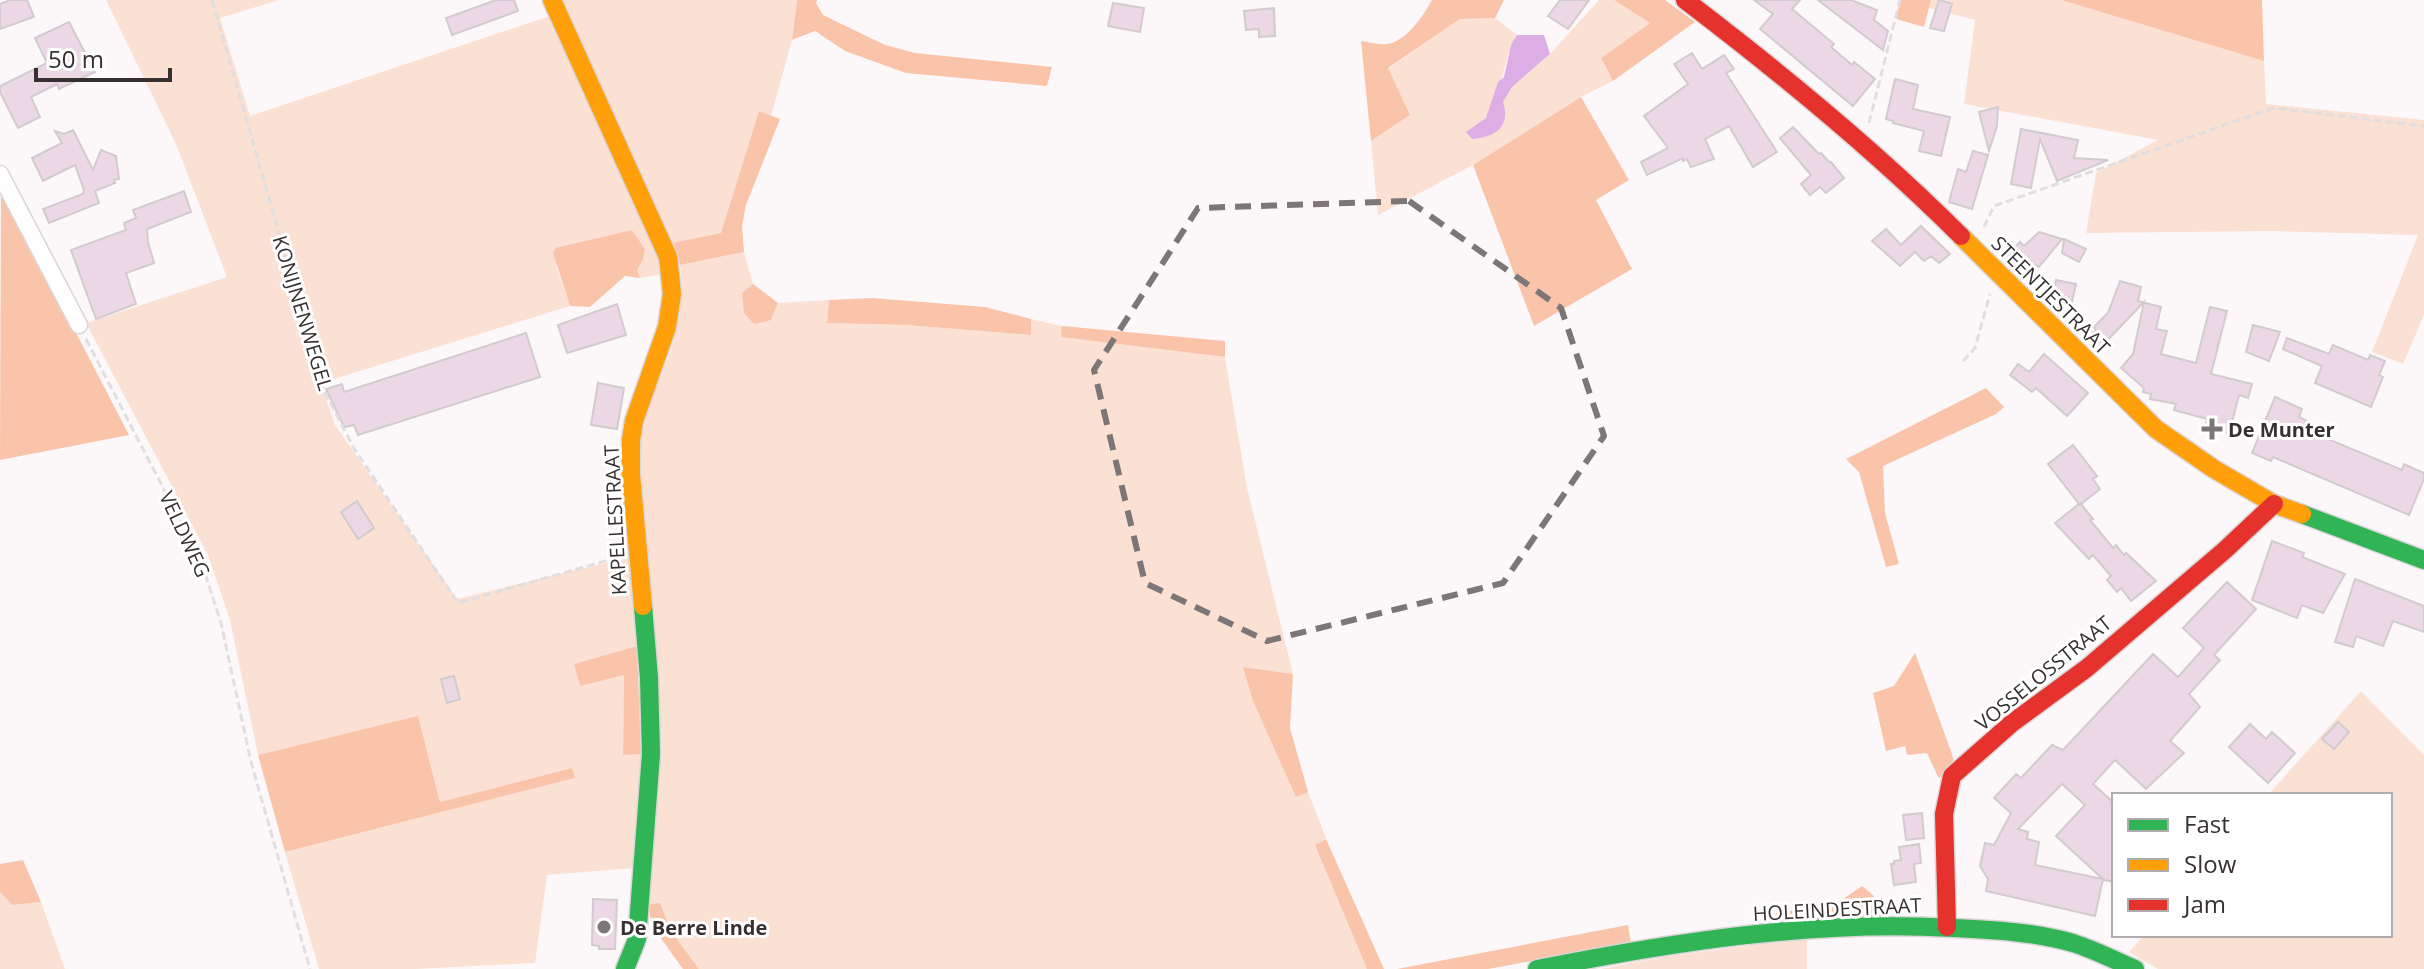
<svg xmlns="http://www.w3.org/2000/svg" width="2424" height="969" font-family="'Open Sans',sans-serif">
	<rect width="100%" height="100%" fill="#fcf8f9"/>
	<g fill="#fbe0d4">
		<polygon points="106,0 279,0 220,18 250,116 550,16 657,249 659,275 640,278 637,270 643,260 645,249 632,230 556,266 570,306 321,383 335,425 457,599 629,557 637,646 574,664 624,674 623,754 641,754 633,868 547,875 535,963 415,969 319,969 285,852 575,778 572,768 440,802 418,717 258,755 230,620 208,555 86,323 227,277 176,144"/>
		<polygon points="559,0 797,0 792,40 771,116 759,111 721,234 672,243"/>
		<path d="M1599,0h15l36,23 -49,35 12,23 -32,16 -108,68 -95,50 -7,-74 39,-26 -22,-46 72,-50 35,-1 22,17c-15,25 -14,56 -30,81 -4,6 -14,11 -20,16l5,7 40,-52 38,-33z"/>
		<polygon points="1931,0 2061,0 2264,61 2266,104 2424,120 2424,315 2403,364 2372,352 2418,235 2271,231 2086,233 2096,173 2158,140 1964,104 1975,20 1929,8"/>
		<path d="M744,252l9,32 -10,9 28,27 7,-17 51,-3 -2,23 79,2 124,10 1,-16 31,7v11l163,20 22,131 46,186 -49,-7 52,129 12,-4 18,46 -11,7 52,124h-668l-28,-38 -11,-28 -12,1 -7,-463c12,-66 49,-103 39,-176z"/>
		<polygon points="2361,691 2424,755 2424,969 2158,969 2129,952 2144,935 2390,935 2390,795 2268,795"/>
		<polygon points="0,892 12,905 41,902 65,969 0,969"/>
		<polygon points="1807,938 1807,969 1600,969 1670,956"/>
	</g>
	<g fill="#fac4aa">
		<polygon points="797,0 817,0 816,3 823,15 885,45 915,53 1052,67 1047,86 906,73 845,51 815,31 792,40"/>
		<path d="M1432,0h72l-9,18 -35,1 -72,49 22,47 -39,26 -10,-100c8,1 18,4 26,3 20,-3 36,-28 45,-44z"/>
		<polygon points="1614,0 1665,0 1695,22 1613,81 1601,58 1650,23"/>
		<polygon points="1900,0 1931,0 1924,27 1896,19"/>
		<polygon points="2061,0 2262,0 2264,61"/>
		<polygon points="1581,97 1629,180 1596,200 1632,269 1534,326 1473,165"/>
		<polygon points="759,111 780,119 746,205 742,226 744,252 680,265 672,243 721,233"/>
		<polygon points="1,188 129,435 0,460"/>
		<polygon points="632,230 645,249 643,260 637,270 640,278 625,276 590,307 570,306 553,253 556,248"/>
		<polygon points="753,284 778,303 771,320 754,324 744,313 742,293"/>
		<polygon points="872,298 985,307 1031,319 1031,335 906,325 827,323 829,300"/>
		<polygon points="1062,326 1225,341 1225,357 1061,337"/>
		<polygon points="1986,388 2004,407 1996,414 1883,466 1885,513 1899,564 1886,567 1859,472 1846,459"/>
		<polygon points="637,646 641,754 623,755 624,675 580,686 574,664"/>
		<polygon points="1915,653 1952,754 1954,761 1945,778 1938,777 1927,753 1907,755 1905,746 1886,751 1873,693 1894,686"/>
		<polygon points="1243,667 1293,674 1290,728 1308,792 1296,797 1253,701"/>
		<polygon points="418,716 440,802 572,768 575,778 285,852 258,755"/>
		<polygon points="1326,839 1384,969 1367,969 1315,845"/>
		<polygon points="23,860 41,902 12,905 0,892 0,864"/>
		<path d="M1862,886c11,9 20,15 19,30l-103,9 -2,-12 60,-9z"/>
		<polygon points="660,903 671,931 699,969 683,969 652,926 648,904"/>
		<polygon points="1628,925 1631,943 1488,969 1397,969"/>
	</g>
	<path fill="#dcaee5" d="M1517,35h27l6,19 -38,33 -9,15c8,25 -8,35 -31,37l-6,-7 20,-14 12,-36 6,-5 7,-32z"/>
	<g fill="#ecd8e4" stroke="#d1cbce" stroke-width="2">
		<polygon points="10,0 27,0 34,17 0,29 0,4"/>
		<polygon points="496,0 514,0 518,11 452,35 446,18"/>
		<polygon points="1560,0 1589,0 1568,29 1548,16"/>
		<polygon points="1754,0 1800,0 1792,9 1834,44 1831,47 1852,65 1854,62 1875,79 1853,106 1760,29 1773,14"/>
		<polygon points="1818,0 1851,0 1877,10 1874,20 1888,31 1883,50"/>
		<polygon points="1939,0 1952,4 1944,31 1930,28"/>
		<polygon points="1113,3 1144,8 1140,32 1108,26"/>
		<polygon points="1274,8 1275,36 1259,37 1259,29 1246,30 1244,11"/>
		<polygon points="69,22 95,72 59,89 57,84 31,97 40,117 18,128 0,92 0,86 47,63 35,38"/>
		<polygon points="1692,53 1702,69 1724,55 1734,69 1726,73 1777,152 1753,167 1729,126 1705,139 1714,159 1691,167 1687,159 1683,161 1683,158 1647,175 1641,162 1668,148 1644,116 1688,84 1674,64"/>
		<polygon points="1895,79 1918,85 1913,109 1950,117 1941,156 1919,151 1924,131 1893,123 1893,121 1886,119"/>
		<polygon points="1998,107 1997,126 1989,151 1979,112"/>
		<polygon points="1793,127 1819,154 1821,153 1830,163 1831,162 1844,178 1826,193 1820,187 1810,195 1801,184 1811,175 1780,138"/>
		<polygon points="2021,129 2078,140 2074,158 2108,160 2057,181 2040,139 2031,188 2011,184"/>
		<polygon points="73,130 93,170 101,150 116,156 119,179 114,180 115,183 95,191 99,203 49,223 43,209 83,194 84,190 75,165 43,181 32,158 62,143 55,131 64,134"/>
		<polygon points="1973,151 1988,155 1972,209 1949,202 1958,169 1966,172"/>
		<polygon points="184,191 191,212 147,229 148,242 154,263 126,273 136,304 96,319 71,250 126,230 124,223 136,218 133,210"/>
		<polygon points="1921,226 1950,254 1939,263 1931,256 1924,261 1915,252 1900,266 1872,241 1886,229 1901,245"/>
		<polygon points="2039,232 2062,239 2039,267 2035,265 2027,272 2019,264 2015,268 2005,257 2020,242 2024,246"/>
		<polygon points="2064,239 2086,249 2079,262 2062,253"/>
		<polygon points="2056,280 2076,284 2071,306 2052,302"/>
		<polygon points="2120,281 2141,287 2138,301 2161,307 2156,329 2167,331 2161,354 2196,363 2210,307 2227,311 2211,374 2252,384 2248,398 2239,395 2229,434 2205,428 2207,419 2174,410 2176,404 2150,399 2151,394 2143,392 2144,388 2121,368 2133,354 2144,302 2100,348 2088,336 2096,330 2094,327 2108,313"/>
		<polygon points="617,304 626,335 567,353 558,325"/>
		<polygon points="2253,325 2280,332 2269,361 2246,352"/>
		<polygon points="526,333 540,377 358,435 354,425 344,427 326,389 342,384 344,392"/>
		<polygon points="2287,338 2329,354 2333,345 2368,360 2370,355 2385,361 2379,375 2383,377 2371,407 2315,383 2322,366 2283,349"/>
		<polygon points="2044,354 2088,393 2067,416 2036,388 2032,392 2010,375 2018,364 2029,372"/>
		<polygon points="598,383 624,388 617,429 591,425"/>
		<polygon points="2275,397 2302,409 2299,417 2321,428 2318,435 2402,470 2404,464 2424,473 2424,479 2409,515 2273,457 2271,461 2252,453"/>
		<polygon points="2073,445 2097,476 2093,479 2100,489 2081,504 2093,519 2090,520 2113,548 2116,545 2124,555 2126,553 2156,581 2131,601 2121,588 2117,592 2107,580 2111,576 2093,555 2089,559 2055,523 2079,504 2048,464"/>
		<polygon points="357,501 374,528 358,539 341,512"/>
		<polygon points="2272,541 2304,553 2302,557 2345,574 2323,613 2302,605 2297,618 2252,600"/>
		<polygon points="2355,579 2424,606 2424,632 2393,621 2383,646 2356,636 2353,647 2335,642"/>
		<polygon points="2227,582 2256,609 2214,655 2220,660 2189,694 2200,707 2170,741 2184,753 2146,789 2115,760 2093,784 2114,803 2114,882 2104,880 2056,836 2085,805 2062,784 2018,829 2028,832 2027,839 2039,842 2035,865 2103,879 2095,916 1986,891 1988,879 1980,866 1985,843 1994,845 2011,813 1994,798 2016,774 2021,778 2052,745 2063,750 2153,654 2178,677 2204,648 2183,628"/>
		<polygon points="454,676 460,699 447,703 441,679"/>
		<polygon points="2338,722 2349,732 2334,749 2322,739"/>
		<polygon points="2250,724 2266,739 2272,732 2295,753 2268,783 2229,747"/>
		<polygon points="1922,813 1924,838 1906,840 1903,815"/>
		<polygon points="1919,844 1921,863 1914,864 1916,882 1894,885 1891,864 1894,864 1894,861 1901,860 1899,847"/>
		<polygon points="593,899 617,900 615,949 599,949 599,946 592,945"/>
	</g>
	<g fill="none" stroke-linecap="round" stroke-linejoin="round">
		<g stroke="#dad5d6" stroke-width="19">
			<polyline id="street" points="0,174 79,325"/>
		</g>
		<g stroke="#dad5d6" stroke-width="21">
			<g id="fast">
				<polyline points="2302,514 2424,560"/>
				<polyline points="625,969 637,939 651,754 649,678 643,606"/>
				<path d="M1537,969c137,-27 276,-49 416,-41 40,2 82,4 120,15 22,7 41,17 62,26"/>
			</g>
		</g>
		<g stroke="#dad5d6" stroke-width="21">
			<g id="slow">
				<polyline points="552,0 668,257 672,294 667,327 634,421 631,440 631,475 643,606"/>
				<polyline points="1961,236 2156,429 2214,469 2274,504 2302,514"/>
			</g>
		</g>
		<g stroke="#dad5d6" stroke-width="21">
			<g id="jam">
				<path d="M1685,0c96,73 191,151 276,236"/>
				<polyline points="1947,927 1944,814 1952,776 2012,723 2087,668 2225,550 2274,504"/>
			</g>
		</g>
		<g stroke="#e0dedf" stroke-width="3" stroke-dasharray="8 4" stroke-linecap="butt">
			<polyline points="212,0 325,393 355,450 458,603 619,557"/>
			<polyline points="1869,123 1900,0"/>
			<polyline points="1984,227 1994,206 2273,108 2424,126"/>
			<polyline points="86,339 201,561 221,623 251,762 310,969"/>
			<polyline points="1963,361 1975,348 1990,294"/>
		</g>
		<use href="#street" stroke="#fffefe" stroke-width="16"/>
		<use href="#fast" stroke="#30b455" stroke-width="18"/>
		<use href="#slow" stroke="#ff9f0a" stroke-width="18"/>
		<use href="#jam" stroke="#e5322d" stroke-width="18"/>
	</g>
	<path fill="none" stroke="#7c7677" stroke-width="6" stroke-dasharray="16 10" stroke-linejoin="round" d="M1409,201l152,107 43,128 -101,147 -236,58 -122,-58 -51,-213 104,-162z"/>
	<g fill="#7c7677" stroke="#fff" stroke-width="3">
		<path d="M2208 417h8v8h8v8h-8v8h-8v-8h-8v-8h8z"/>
		<circle cx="604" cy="927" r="8"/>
	</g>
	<g text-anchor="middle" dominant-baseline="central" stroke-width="6" stroke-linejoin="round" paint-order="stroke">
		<g font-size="20" fill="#373031" stroke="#fff">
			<text transform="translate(2051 295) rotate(45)">STEENTJESTRAAT</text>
			<text transform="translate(303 313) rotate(73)">KONIJNENWEGEL</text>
			<text transform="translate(615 520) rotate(-93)">KAPELLESTRAAT</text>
			<text transform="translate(185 534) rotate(65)">VELDWEG</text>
			<text transform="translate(2043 673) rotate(-39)">VOSSELOSSTRAAT</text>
			<text transform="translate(1837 909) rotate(-3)">HOLEINDESTRAAT</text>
		</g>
		<g font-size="20" font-weight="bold" fill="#373031" stroke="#fff" text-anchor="start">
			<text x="2228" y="429">De Munter</text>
			<text x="620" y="927">De Berre Linde</text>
		</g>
	</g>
	<rect x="2112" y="793" width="280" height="144" fill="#ffffff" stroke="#afacad" stroke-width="2"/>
	<rect x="2128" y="819" width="40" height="12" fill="#30b455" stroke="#afacad" stroke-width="2"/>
	<text x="2184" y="833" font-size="24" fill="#373031">Fast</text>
	<rect x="2128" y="859" width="40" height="12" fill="#ff9f0a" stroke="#afacad" stroke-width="2"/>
	<text x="2184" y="873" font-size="24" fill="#373031">Slow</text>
	<rect x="2128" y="899" width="40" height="12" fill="#e5322d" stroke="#afacad" stroke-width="2"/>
	<text x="2184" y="913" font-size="24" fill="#373031">Jam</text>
	<path d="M36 68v12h134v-12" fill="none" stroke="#373031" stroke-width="4"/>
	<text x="48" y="68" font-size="24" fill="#373031" stroke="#ffffff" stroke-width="6" paint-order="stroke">50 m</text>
</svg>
